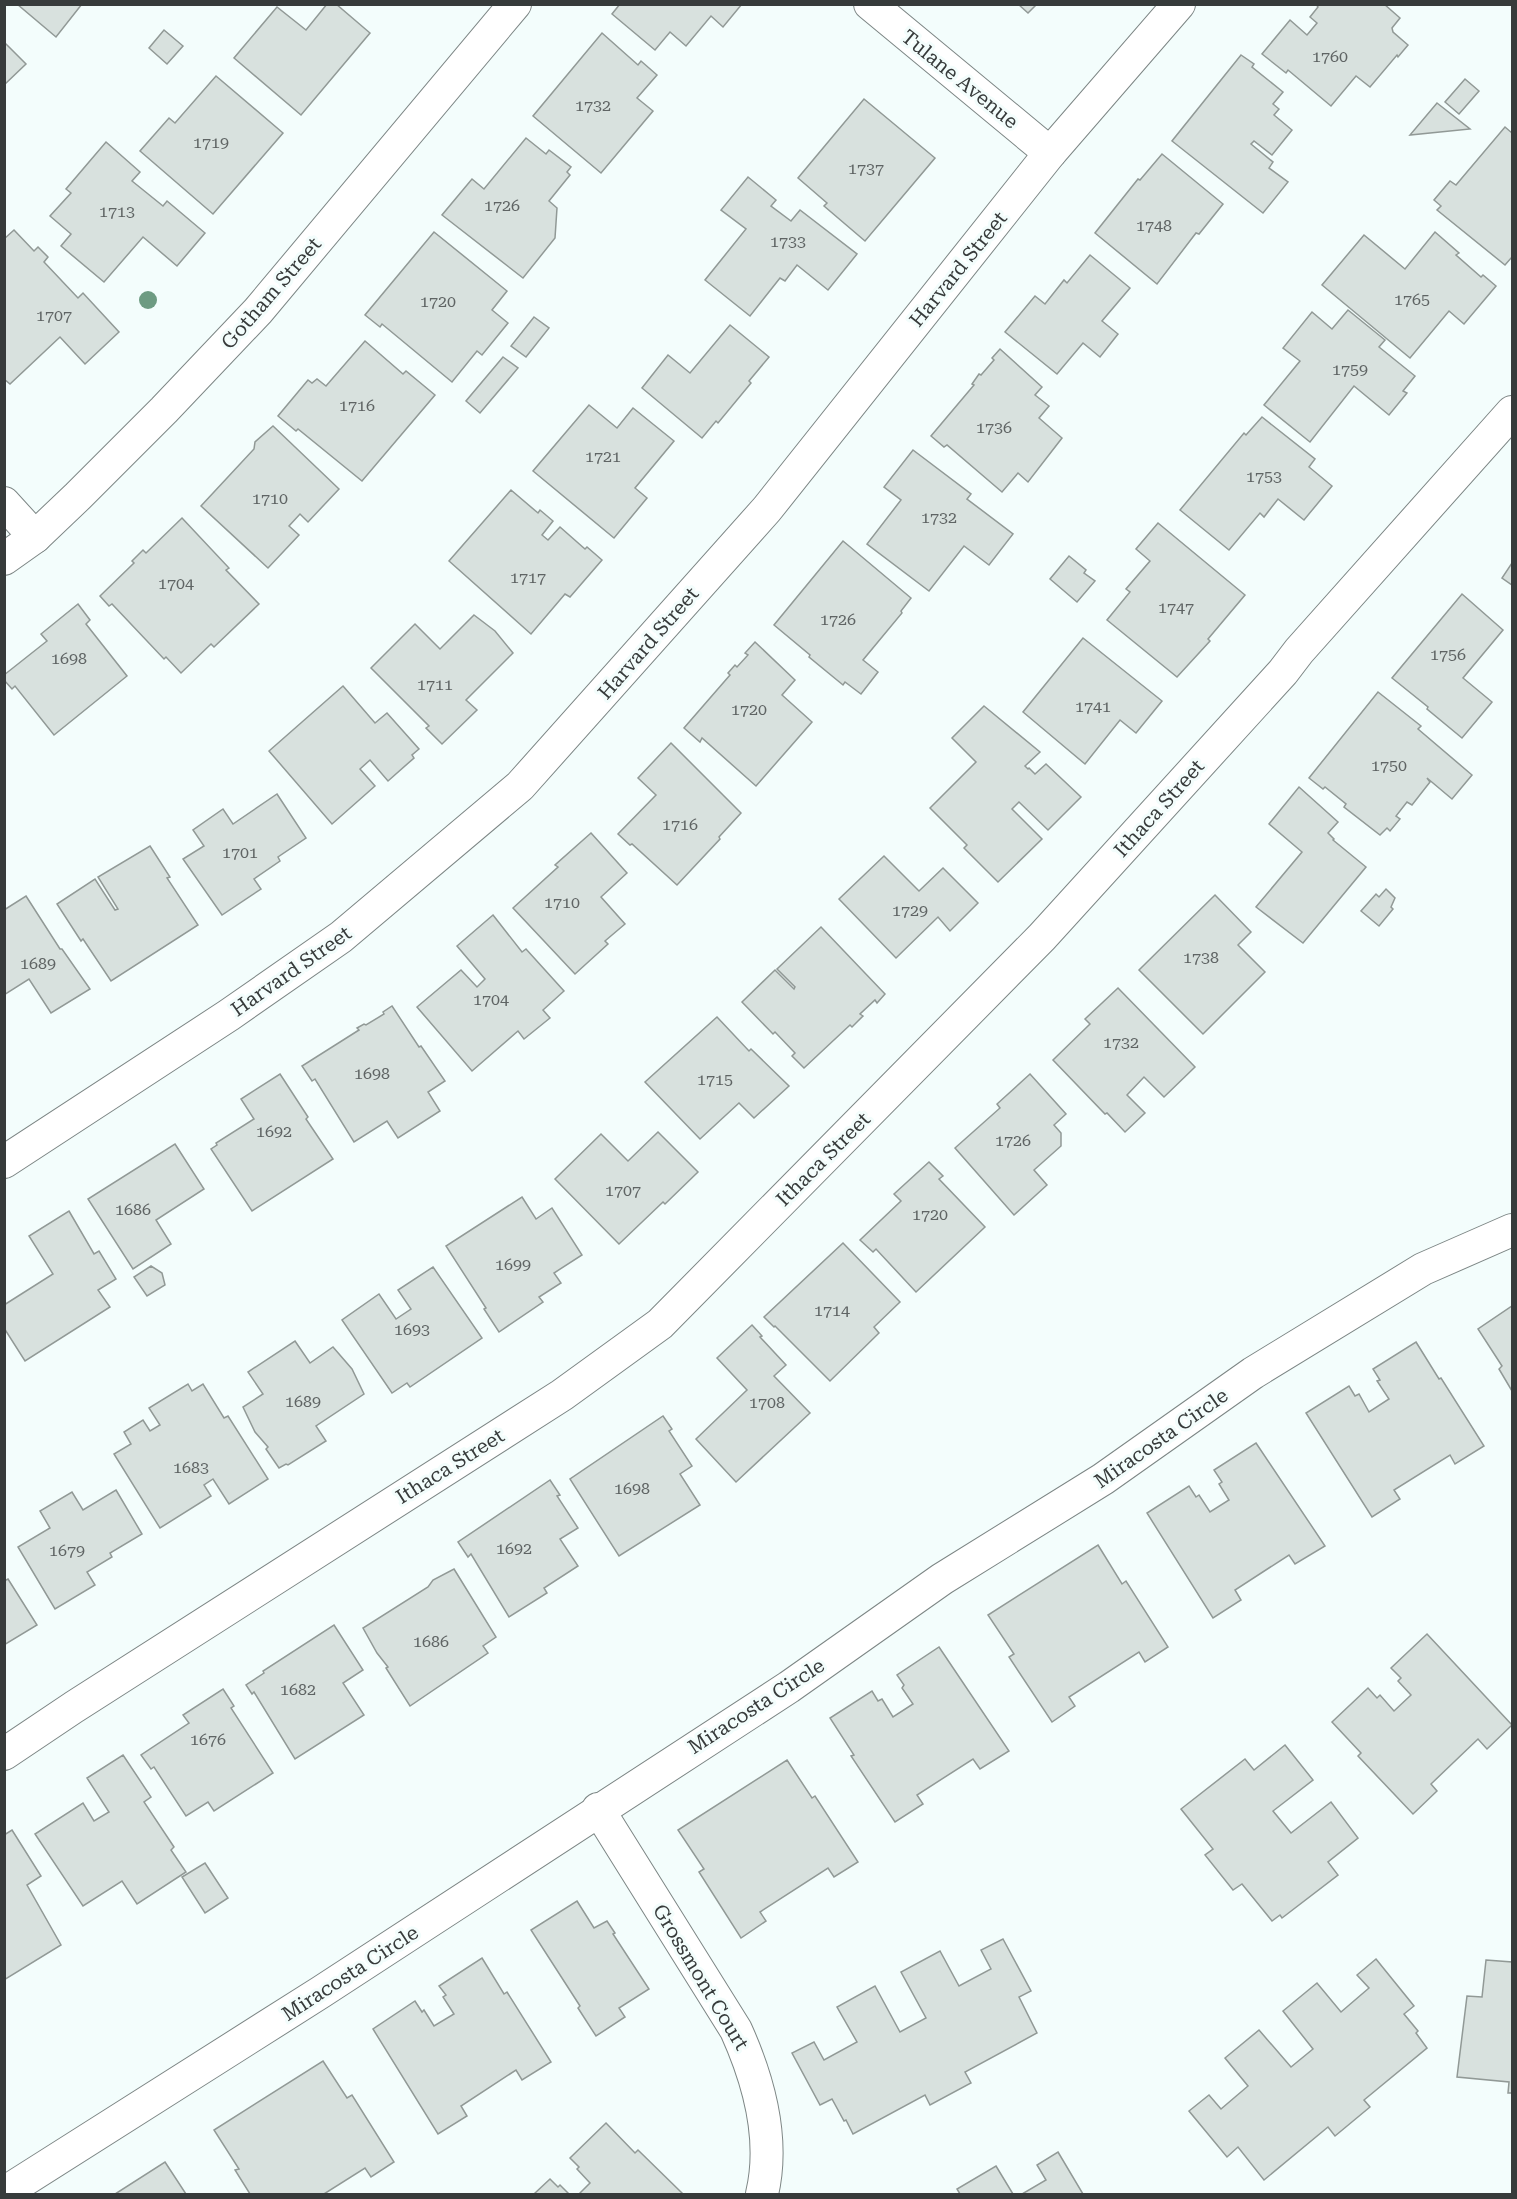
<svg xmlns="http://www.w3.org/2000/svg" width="1517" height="2199" font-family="'Roboto Serif',serif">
	<rect width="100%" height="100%" fill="#f3fdfc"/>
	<g fill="#d8e1de" stroke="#919996" stroke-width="1.5">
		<polygon points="17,4 82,4 56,37"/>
		<polygon points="327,4 336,4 370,33 301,115 234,58 277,7 306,30"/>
		<polygon points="620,4 742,4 723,27 711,16 686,46 670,32 655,50 612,14"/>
		<polygon points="1018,4 1037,4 1028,13"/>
		<polygon points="1316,4 1384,4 1400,18 1392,28 1393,32 1408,45 1398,57 1397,55 1370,87 1356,76 1331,106 1288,70 1286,73 1262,54 1290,20 1307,35 1317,23 1310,17 1318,7"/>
		<polygon points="164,30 183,46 167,64 149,48"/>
		<polygon points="602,33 638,65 641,61 657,75 637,98 653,111 601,173 533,116"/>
		<polygon points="4,42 26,64 4,85"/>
		<polygon points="1241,55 1254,64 1252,67 1283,92 1273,104 1279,109 1274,115 1292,130 1272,155 1254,141 1251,144 1273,162 1269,168 1288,182 1263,213 1172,141"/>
		<polygon points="216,76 283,133 213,214 140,151 169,118 175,123"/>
		<polygon points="1465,79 1479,91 1459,114 1445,102"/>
		<polygon points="864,99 935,158 865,241 824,206 827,203 798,178"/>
		<polygon points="1437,103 1470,129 1410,135"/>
		<polygon points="1505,127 1512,133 1512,257 1505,265 1437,210 1441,206 1434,200 1450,181 1456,185"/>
		<polygon points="526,138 546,154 549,150 571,167 567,172 570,175 549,201 557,208 555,238 523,278 442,215 472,179 484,189"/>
		<polygon points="106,142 140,172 132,181 163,206 167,201 205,233 177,266 143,237 104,282 61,246 71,234 50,216 71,193 66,189"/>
		<polygon points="1162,154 1223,204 1199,234 1196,233 1157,284 1095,233 1138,179 1140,180"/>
		<polygon points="748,177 776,200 771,206 791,221 800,210 857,254 828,290 797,265 785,281 780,278 750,316 705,280 746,229 721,210"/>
		<polygon points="14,230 34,251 38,247 48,257 44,262 78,298 83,293 119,332 85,364 60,337 10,384 4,379 4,239"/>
		<polygon points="434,232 507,291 492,310 508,323 482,355 477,351 452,382 382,324 380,327 365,315"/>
		<polygon points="1435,232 1459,253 1456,255 1481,277 1483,275 1496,286 1464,324 1449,311 1410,358 1322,285 1364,235 1405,269"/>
		<polygon points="1090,255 1130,288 1102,321 1118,334 1100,357 1083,343 1057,374 1005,332 1035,296 1045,304 1064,280 1067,283"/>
		<polygon points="1348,310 1385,340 1379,347 1415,376 1403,391 1407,393 1389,415 1354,386 1310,442 1264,405 1300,361 1283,348 1312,312 1332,329"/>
		<polygon points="534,317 549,328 526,357 511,346"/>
		<polygon points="730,325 769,357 749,381 751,383 718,423 716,421 702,438 642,388 668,355 690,373"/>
		<polygon points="365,341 403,374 406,371 435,395 362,481 298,429 296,431 278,416 308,380 312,383 317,379 326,386"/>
		<polygon points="1000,349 1042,387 1035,395 1049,406 1039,418 1062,438 1028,482 1018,473 1002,492 947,445 944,447 931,436 974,385 972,384 979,374 981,375 994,360 992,358"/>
		<polygon points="503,357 518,368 480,413 466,401"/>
		<polygon points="589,405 617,428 633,408 674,441 635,488 647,498 614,538 533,471"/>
		<polygon points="1262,417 1315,459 1309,467 1332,486 1304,520 1278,499 1264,517 1260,513 1229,550 1180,510 1244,433 1246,435"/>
		<polygon points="273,426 339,489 308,522 300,514 289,526 299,535 268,568 201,506 254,449 255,442"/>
		<polygon points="913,450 971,494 967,499 1013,534 989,565 964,546 929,591 867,544 901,500 884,487"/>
		<polygon points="511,490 538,513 540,510 553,521 542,535 548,540 560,527 585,549 587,547 602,560 570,597 565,594 531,634 449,561"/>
		<polygon points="182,518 229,568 226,570 259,604 214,647 211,644 181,673 166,657 164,659 112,604 109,606 100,596 134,563 132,561 143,550 146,553"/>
		<polygon points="1158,523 1245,595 1208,639 1210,641 1177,677 1107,620 1130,592 1126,589 1150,561 1136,549"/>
		<polygon points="843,541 911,598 901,611 902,613 863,660 878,672 861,694 845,682 843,685 809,657 810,655 774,625"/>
		<polygon points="1069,556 1086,570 1084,573 1095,581 1077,602 1050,579"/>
		<polygon points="1512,563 1512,585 1502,578"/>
		<polygon points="1462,594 1503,630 1463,678 1492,702 1462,738 1427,709 1428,707 1392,678"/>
		<polygon points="78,604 90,620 86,624 127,676 54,735 15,686 12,689 4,680 4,675 47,641 41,634"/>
		<polygon points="474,615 495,631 513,653 466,700 477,710 442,744 426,728 429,726 371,668 415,624 440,649"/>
		<polygon points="1083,638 1162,701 1136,733 1120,720 1085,764 1023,712"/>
		<polygon points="755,642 795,680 782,695 812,722 756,786 702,738 700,742 684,728 730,675 728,673 735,665 737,667 748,655 745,653"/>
		<polygon points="343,686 375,723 387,713 419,749 412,755 414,758 388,781 370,760 360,769 375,786 332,824 269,751"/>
		<polygon points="1378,692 1421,726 1418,729 1472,775 1452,799 1427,778 1430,782 1412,805 1407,802 1396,816 1400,819 1390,831 1387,828 1380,835 1344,807 1346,804 1325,787 1323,789 1309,778"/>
		<polygon points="984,706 1040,752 1025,766 1028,769 1029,768 1035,774 1046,764 1081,797 1048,830 1019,802 1012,809 1042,839 998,882 964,848 967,845 930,808 976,762 952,738"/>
		<polygon points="671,743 741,813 719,837 720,839 677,885 632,844 630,845 618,834 656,795 638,778"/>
		<polygon points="1299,787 1338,822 1328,833 1334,839 1333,840 1366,867 1303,943 1256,907 1302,852 1269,824"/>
		<polygon points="277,794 306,838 278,857 280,861 254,879 261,889 222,915 183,859 204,846 193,830 223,809 233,824"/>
		<polygon points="591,833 627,873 601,897 625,924 605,941 608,944 575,974 513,908 558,867 555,865"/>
		<polygon points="150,846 170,877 167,878 198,925 111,981 83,939 81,941 57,904 95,879 115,910 118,909 98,877"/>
		<polygon points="884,856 919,891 943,868 978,903 950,931 938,917 896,958 839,899"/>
		<polygon points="1386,889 1395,898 1391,907 1393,909 1379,926 1361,911 1376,894 1379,897"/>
		<polygon points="1215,895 1251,932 1238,945 1265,972 1203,1034 1139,970"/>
		<polygon points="26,896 60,949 62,949 90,989 51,1013 29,979 4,995 4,910"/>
		<polygon points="493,915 522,952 526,949 564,991 543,1010 550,1018 524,1039 518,1031 472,1071 417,1007 461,970 477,987 485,979 457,946"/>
		<polygon points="821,927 885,994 877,1003 875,1000 860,1014 863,1016 852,1027 850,1025 804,1068 792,1056 795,1053 775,1032 773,1034 742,1002 775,970 794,989 795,987 777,969"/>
		<polygon points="1118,988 1195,1067 1164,1097 1144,1077 1127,1095 1145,1113 1125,1132 1107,1113 1105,1114 1053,1060 1090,1024 1085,1019"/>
		<polygon points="392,1006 419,1047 421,1046 445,1081 428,1092 440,1111 398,1138 387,1121 354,1142 315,1079 312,1081 302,1066 359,1030 357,1028 364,1024 366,1025 384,1014 383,1012"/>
		<polygon points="717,1017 749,1051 751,1049 789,1086 754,1118 739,1103 700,1139 645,1082"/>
		<polygon points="280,1074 308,1117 306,1119 333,1159 252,1211 211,1149 217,1145 216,1143 254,1119 241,1099"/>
		<polygon points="1030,1074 1066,1114 1054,1125 1061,1133 1061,1146 1034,1170 1047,1185 1014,1215 955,1148 1000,1108 997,1104"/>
		<polygon points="658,1132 698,1172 665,1204 663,1202 619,1244 555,1179 601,1134 628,1161"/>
		<polygon points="175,1144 204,1189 156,1220 171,1244 133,1269 88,1199"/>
		<polygon points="929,1162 943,1176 939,1179 985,1227 916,1292 876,1249 873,1252 860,1240 901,1201 894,1194"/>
		<polygon points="522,1197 536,1219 552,1208 582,1255 554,1273 561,1283 539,1297 543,1302 499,1332 484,1309 486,1308 446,1246"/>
		<polygon points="69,1211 94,1254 99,1251 116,1279 98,1290 110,1307 25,1361 4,1328 4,1305 53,1274 29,1236"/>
		<polygon points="843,1243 900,1302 874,1327 879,1333 830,1381 775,1326 774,1327 764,1317"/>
		<polygon points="151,1266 162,1273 165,1285 147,1296 134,1277"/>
		<polygon points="433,1267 482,1338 410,1387 407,1383 392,1393 342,1320 379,1294 396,1319 411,1309 398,1290"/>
		<polygon points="1512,1306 1512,1391 1499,1369 1502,1366 1478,1329"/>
		<polygon points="752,1325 762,1336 760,1337 786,1365 774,1376 810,1413 736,1482 696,1439 747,1390 717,1358"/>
		<polygon points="295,1341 310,1363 333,1347 352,1369 364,1394 316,1426 326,1441 288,1465 286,1464 279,1468 266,1449 268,1447 255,1432 243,1407 263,1394 248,1372"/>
		<polygon points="1416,1342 1439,1379 1441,1378 1484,1446 1455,1464 1450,1455 1394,1490 1400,1499 1372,1517 1306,1413 1349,1386 1355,1396 1359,1394 1369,1412 1389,1399 1377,1381 1380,1380 1373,1369"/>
		<polygon points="188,1384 192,1391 203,1384 224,1418 228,1416 268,1479 229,1504 213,1479 204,1485 211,1496 160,1528 114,1454 131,1444 124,1432 143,1420 150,1431 160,1425 149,1408"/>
		<polygon points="663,1416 672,1429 669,1431 692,1466 680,1474 700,1505 619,1556 570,1479"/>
		<polygon points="1256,1443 1325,1546 1295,1564 1289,1555 1235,1590 1241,1600 1213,1618 1147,1513 1189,1486 1196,1497 1199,1495 1210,1512 1229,1500 1219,1484 1222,1482 1214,1470"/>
		<polygon points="550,1480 560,1495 557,1496 578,1528 560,1539 578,1566 544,1588 547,1593 509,1617 471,1554 468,1557 458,1542"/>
		<polygon points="116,1490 142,1534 110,1553 112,1557 87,1572 95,1585 55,1609 18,1547 50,1528 40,1511 72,1492 83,1510"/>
		<polygon points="1098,1545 1122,1584 1126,1581 1168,1647 1145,1662 1139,1652 1069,1697 1075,1706 1052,1722 1009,1657 1014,1654 988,1615"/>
		<polygon points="454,1569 496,1637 483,1646 488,1653 410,1706 386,1668 388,1667 377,1653 363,1628 428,1587 433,1580"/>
		<polygon points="8,1579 37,1625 4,1645 4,1581"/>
		<polygon points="334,1625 363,1670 343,1683 364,1715 295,1759 254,1692 252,1694 246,1685 264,1673 263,1671"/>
		<polygon points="1427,1634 1512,1725 1487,1749 1478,1739 1431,1784 1437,1791 1413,1814 1358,1756 1361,1753 1332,1722 1368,1688 1377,1698 1380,1695 1394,1711 1411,1695 1398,1681 1401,1678 1391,1668"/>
		<polygon points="939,1647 1009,1751 980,1769 973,1759 917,1795 923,1804 895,1822 851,1756 854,1755 830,1718 872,1691 878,1701 882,1699 893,1717 913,1704 902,1688 904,1685 897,1675"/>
		<polygon points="223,1689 234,1706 231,1708 273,1773 214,1811 208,1802 186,1816 154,1767 151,1769 141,1755 189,1723 183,1715"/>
		<polygon points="1285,1745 1313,1780 1273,1811 1291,1833 1331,1802 1358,1838 1328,1862 1338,1875 1282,1918 1280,1915 1272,1921 1242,1884 1233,1890 1205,1855 1213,1849 1181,1809 1245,1759 1254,1770"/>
		<polygon points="123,1755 151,1797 144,1802 174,1847 171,1850 186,1872 137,1904 122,1881 83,1906 35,1834 83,1803 94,1821 109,1812 87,1778"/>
		<polygon points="787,1760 812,1798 815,1796 858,1862 834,1877 828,1868 760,1912 766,1921 741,1938 699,1872 704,1869 678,1830"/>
		<polygon points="12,1830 41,1876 27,1885 61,1945 4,1980 4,1835"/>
		<polygon points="205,1863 228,1898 205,1913 182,1877"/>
		<polygon points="577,1901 594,1928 607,1921 615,1933 613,1934 649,1989 619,2008 625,2017 596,2036 578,2008 580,2006 531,1930"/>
		<polygon points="1003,1939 1031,1991 1019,1997 1037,2033 965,2072 971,2083 930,2105 925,2095 853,2134 846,2120 844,2121 832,2099 820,2105 792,2053 814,2042 824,2060 857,2042 837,2007 875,1986 900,2032 926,2018 901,1972 940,1951 959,1986 991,1969 981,1950"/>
		<polygon points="482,1958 504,1994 507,1992 551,2062 522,2080 516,2070 461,2106 467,2116 438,2134 373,2029 415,2001 422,2012 424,2010 434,2026 454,2014 443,1997 446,1995 439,1986"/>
		<polygon points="1376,1959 1414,2006 1404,2014 1418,2031 1416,2033 1427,2048 1364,2100 1370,2107 1335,2136 1328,2127 1264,2180 1238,2147 1227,2157 1189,2111 1209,2095 1221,2109 1248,2086 1225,2058 1259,2030 1291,2067 1313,2049 1283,2011 1317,1983 1341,2012 1369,1988 1357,1975"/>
		<polygon points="1486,1960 1512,1962 1512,2093 1508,2093 1509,2082 1457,2077 1467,1996 1482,1997"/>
		<polygon points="323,2061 347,2098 352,2095 394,2162 371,2177 365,2168 324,2194 250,2194 235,2170 239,2169 214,2130"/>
		<polygon points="606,2123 635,2153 638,2150 683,2194 579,2194 590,2183 577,2169 579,2167 570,2158"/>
		<polygon points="1058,2152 1083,2194 1022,2194 1046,2180 1037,2165"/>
		<polygon points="165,2162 186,2194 115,2194"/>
		<polygon points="996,2166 1013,2194 960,2194 957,2189"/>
		<polygon points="550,2179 558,2187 560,2185 569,2194 534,2194"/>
	</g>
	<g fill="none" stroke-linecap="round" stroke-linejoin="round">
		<g stroke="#7d8685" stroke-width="34">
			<g id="street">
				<polyline points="870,4 1050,153"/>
				<polyline points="4,503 35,537"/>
				<polyline points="4,559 35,537 78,496 164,410 258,311 515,4"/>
				<polyline points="4,1162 229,1015 341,937 520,786 767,509 1050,153 1179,4"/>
				<polyline points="4,1754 74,1707 562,1395 660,1324 1042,937 1283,672 1299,651 1512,412"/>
				<path d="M598,1809l138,221c23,51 39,109 26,164"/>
				<polyline points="4,2193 321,1992 789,1687 942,1579 1103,1479 1253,1373 1423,1269 1512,1230"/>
			</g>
		</g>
		<use href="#street" stroke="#fff" stroke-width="32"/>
	</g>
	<circle fill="#6d9b82" cx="148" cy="300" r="9"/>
	<g text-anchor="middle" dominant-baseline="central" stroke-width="6" stroke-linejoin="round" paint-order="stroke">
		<g font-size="16" fill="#5f6464">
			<text x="1330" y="56">1760</text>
			<text x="593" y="105">1732</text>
			<text x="211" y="142">1719</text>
			<text x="866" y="168">1737</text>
			<text x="502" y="205">1726</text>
			<text x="117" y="211">1713</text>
			<text x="1154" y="225">1748</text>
			<text x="788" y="241">1733</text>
			<text x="1412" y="299">1765</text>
			<text x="438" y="301">1720</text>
			<text x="54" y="315">1707</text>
			<text x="1350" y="369">1759</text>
			<text x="357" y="405">1716</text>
			<text x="994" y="427">1736</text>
			<text x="603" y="456">1721</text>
			<text x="1264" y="476">1753</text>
			<text x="270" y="498">1710</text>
			<text x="939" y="517">1732</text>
			<text x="528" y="577">1717</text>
			<text x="176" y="583">1704</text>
			<text x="1176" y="607">1747</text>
			<text x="838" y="619">1726</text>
			<text x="1448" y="654">1756</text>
			<text x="69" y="658">1698</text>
			<text x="435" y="684">1711</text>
			<text x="1093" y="706">1741</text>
			<text x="749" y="709">1720</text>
			<text x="1389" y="765">1750</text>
			<text x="680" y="824">1716</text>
			<text x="240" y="852">1701</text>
			<text x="562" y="902">1710</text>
			<text x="910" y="910">1729</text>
			<text x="1201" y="957">1738</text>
			<text x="38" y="963">1689</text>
			<text x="491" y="999">1704</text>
			<text x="1121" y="1042">1732</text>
			<text x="372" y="1073">1698</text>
			<text x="715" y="1079">1715</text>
			<text x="274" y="1131">1692</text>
			<text x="1013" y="1140">1726</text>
			<text x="623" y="1190">1707</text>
			<text x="133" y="1209">1686</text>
			<text x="930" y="1214">1720</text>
			<text x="513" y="1264">1699</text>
			<text x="832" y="1310">1714</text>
			<text x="412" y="1329">1693</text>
			<text x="303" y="1401">1689</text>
			<text x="767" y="1402">1708</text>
			<text x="191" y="1467">1683</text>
			<text x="632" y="1488">1698</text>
			<text x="514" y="1548">1692</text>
			<text x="67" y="1550">1679</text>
			<text x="431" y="1641">1686</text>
			<text x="298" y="1689">1682</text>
			<text x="208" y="1739">1676</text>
		</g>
		<g font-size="20" fill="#373b3b" stroke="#f3fdfc">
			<text transform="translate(960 79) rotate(39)">Tulane Avenue</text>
			<text transform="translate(958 269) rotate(-51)">Harvard Street</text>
			<text transform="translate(271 293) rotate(-49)">Gotham Street</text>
			<text transform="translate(648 643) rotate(-49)">Harvard Street</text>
			<text transform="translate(1159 808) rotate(-48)">Ithaca Street</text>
			<text transform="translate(291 971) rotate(-35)">Harvard Street</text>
			<text transform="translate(823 1159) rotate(-45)">Ithaca Street</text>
			<text transform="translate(1161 1438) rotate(-35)">Miracosta Circle</text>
			<text transform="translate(450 1466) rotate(-32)">Ithaca Street</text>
			<text transform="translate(756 1706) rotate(-33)">Miracosta Circle</text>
			<text transform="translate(350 1973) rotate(-33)">Miracosta Circle</text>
			<text transform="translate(701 1977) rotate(59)">Grossmont Court</text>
		</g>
	</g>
	<rect width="1517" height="2199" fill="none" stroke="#373b3b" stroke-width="12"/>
</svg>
